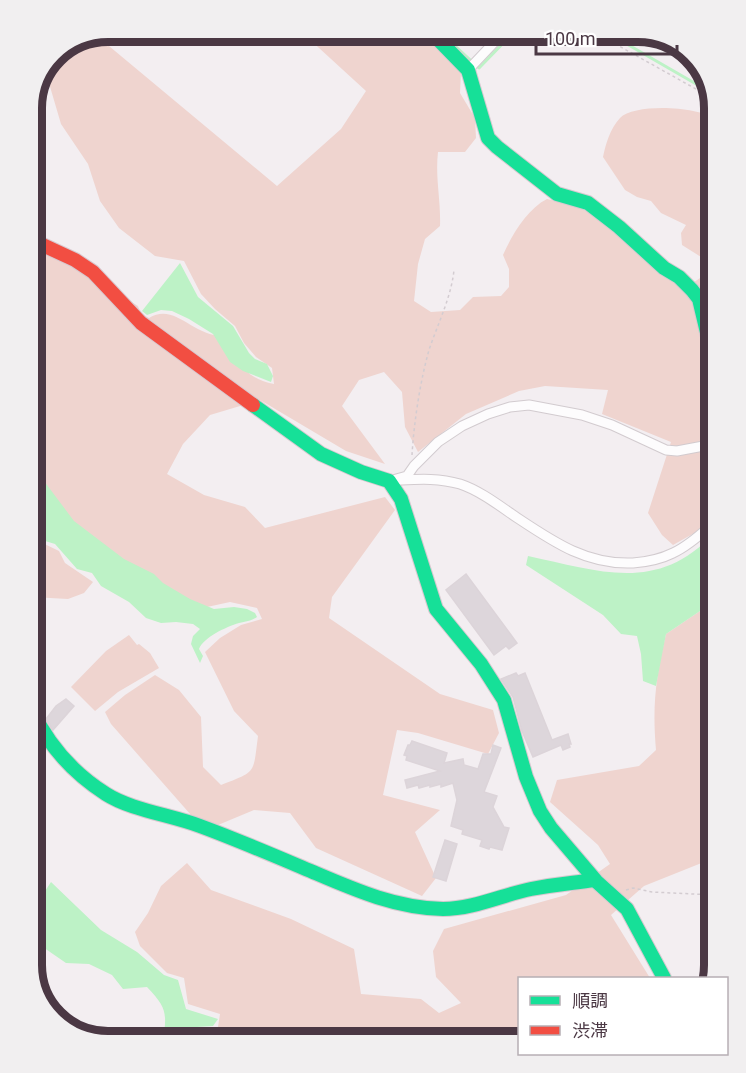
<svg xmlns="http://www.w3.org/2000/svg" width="746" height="1073" font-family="Roboto,'Noto Sans JP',sans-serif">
	<rect width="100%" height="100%" fill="#f3eef1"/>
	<g fill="#efd4cf">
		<path d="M238,32h183l40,39 -1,22 15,25 1,20 -11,14h-27c-3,26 3,48 2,74l-15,13 -7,25 -4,37 17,11 29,-2 13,-13 28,-1 8,-9v-18l-6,-14c9,-20 24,-46 44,-56l29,7 32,16 76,67 19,-13 6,-14 -27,-17 -1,-12 5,-8 -25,-12 -10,-12 -14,-4 -12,-7 -22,-33c3,-14 7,-28 17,-39 14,-15 79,-12 94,1v403l-41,23 -11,-10 -14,-22 23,-71 -69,-28 6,-24 -63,-4 -26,5 -53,23 -48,38 -13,-25 -3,-35 -18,-20 -25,8 -17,26 43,58 -39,-13 -86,-51 -50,15 -27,29 -16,30 37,21 41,12 20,21 120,-31 10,13 -63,87 -3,21 111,76 53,16 6,23 -11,21 -70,-21 -21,-3 -14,65 57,15 -25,22 21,46 -14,18 -106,-48 -26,-35 -36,-3 -36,15 -20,-2 -87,-99 -6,-12 20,-17 30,-20 24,15 22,27 2,50 18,18c36,-14 32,-11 37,-49l-24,-25 -29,-59 15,-14 21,-13 21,-6 -5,-11 -27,-6 -23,5 -21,-7 -97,-57 -57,-74v-222l45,21 61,38 3,8 8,4c26,-16 43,18 74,18 14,23 21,43 51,48l-2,-16 -16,-11 -12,-14 -9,-17 -20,-17 -14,-15 -17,-33 -29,-5 -36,-28 -19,-27 -12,-37 -27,-40 -15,-51 11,-22 44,-17 2,7 174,145 64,-57 25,-38 -59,-54 -46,4z"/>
		<polygon points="32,538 59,551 65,563 93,582 84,593 68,599 32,597"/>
		<path d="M703,609l11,2v112h-1l1,8v127l-70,28 -33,29 39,63h-130l-1,63h-341l7,-11 33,-3 2,-13 -32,-10 -4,-26 -17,-5 -27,-27 -5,-14 13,-19 13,-27 26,-23 24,27 80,29 63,30 7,45 60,5 18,14 22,-10 -25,-26 -3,-26 11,-22 122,-34 44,-31 -12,-19 -48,-43 7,-22 82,-14 17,-16c-4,-45 0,-73 10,-116z"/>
		<polygon points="129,635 137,645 139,644 150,653 159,668 118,692 95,711 71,687 106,651"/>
	</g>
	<g fill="#bdf2c6">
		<polygon points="180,263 198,297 233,326 249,353 255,359 267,364 273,376 271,382 243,371 230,362 213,334 189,319 172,311 161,310 147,315 142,311"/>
		<path d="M32,458l9,19 33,44 50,38 30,15 9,9 27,16 24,10 20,-2 13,2 8,4 2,4c-6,4 -11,4 -18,6 -13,4 -35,14 -40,26l4,7 -3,7 -9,-19 2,-8 7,-7 -7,-5 -17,-2 -15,1 -15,-5 -17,-16 -28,-16 -9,-13 -15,-4 -22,-25 -23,-7z"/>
		<path d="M714,533v76h-11l-37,25 -10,52 -13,-5 -2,-27 -4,-18 -16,-2 -18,-19 -77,-50 2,-9c71,15 130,38 186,-23z"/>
		<path d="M51,882l50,48 36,22 27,23 14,5 8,29 32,10 -5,7 -32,2 -7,13h-11c4,-28 4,-33 -16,-54l-24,2 -11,-14 -23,-11 -23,-1 -29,-20 -5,3v-35z"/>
	</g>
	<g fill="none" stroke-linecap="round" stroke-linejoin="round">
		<g stroke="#bdf2c6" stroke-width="3">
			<polyline points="606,32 710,92"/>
			<polyline points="441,33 479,68 514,32"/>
		</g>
	</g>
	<g fill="#ddd6db" stroke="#dcd4d9" stroke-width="1.5">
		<polygon points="466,574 517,643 509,649 506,646 494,655 446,590"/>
		<polygon points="516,673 518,676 525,673 552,740 568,734 571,744 569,744 570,747 563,750 561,745 533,757 522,731 513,697 501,679"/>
		<polygon points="66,699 74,706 53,730 46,719 56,706"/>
		<polygon points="412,741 447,753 444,763 463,759 464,765 478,769 483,754 491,754 493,745 501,748 484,792 497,796 493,807 504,827 509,828 502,850 490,847 489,849 480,846 482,840 462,834 463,830 451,826 457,800 453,783 441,787 441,784 430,787 430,785 419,788 418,785 407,788 405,780 440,771 406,760 407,756 404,755 408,745 410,745"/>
		<polygon points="445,840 457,844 446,881 433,877"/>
	</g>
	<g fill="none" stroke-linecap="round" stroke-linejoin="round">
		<g stroke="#d2cbcf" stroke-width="11">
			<g id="street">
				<polyline points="468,70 504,32"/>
				<path d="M400,480c21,-1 39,-2 60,4 21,7 41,23 59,35 36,24 69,46 114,44 13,-1 28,-4 40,-10 13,-6 26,-17 37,-27h4"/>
				<polyline points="389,481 407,476 414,466 438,442 462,426 488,414 510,407 529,405 582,415 612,425 666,450 677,451 714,444"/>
			</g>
		</g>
		<g stroke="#d8c9d0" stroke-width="16">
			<g id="fast">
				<polyline points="431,32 468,70 488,138 497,147 557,194 588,203 619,227 664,268 679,277 692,290 699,299 714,362"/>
				<polyline points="253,405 321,454 361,472 389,481 401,499 436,609 481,664 504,700 526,777 540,811 551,828 597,882 627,909 664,978"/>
				<path d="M32,710c16,35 41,63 74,84 25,16 65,21 94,32 38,14 75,30 113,46 42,18 83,36 130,37 30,0 59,-14 88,-20 21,-4 42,-6 63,-9"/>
			</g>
		</g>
		<g stroke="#d8c9d0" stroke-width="16">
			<polyline id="jam" points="32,240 75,260 93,272 141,323 253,405"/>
		</g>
		<g stroke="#d3ccd1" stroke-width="1.5" stroke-dasharray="3 3" stroke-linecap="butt">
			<polyline points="594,32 712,98"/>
			<polyline points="704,285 714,283"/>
			<path d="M412,455c2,-33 8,-73 17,-105 9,-27 22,-52 25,-80"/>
			<polyline points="626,890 633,888 652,892 714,895"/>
		</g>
		<use href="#street" stroke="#fdfcfd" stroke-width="9"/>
		<use href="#fast" stroke="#16e098" stroke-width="14"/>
		<use href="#jam" stroke="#f24e42" stroke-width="14"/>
	</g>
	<path d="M0 0H746V1073H0ZM108 42H638A66 66 0 0 1 704 108V965A66 66 0 0 1 638 1031H108A66 66 0 0 1 42 965V108A66 66 0 0 1 108 42Z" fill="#f1eff0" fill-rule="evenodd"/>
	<path fill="none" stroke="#4b3844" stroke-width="8" d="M108 42H638A66 66 0 0 1 704 108V965A66 66 0 0 1 638 1031H108A66 66 0 0 1 42 965V108A66 66 0 0 1 108 42Z"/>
	<rect x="518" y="977" width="210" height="78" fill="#ffffff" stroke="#b7afb4" stroke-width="1.5"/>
	<rect x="530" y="996" width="30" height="9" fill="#16e098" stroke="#b7afb4" stroke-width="1.5"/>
	<text x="572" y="1007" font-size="18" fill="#4b3844">順調</text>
	<rect x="530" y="1026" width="30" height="9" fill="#f24e42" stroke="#b7afb4" stroke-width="1.5"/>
	<text x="572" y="1037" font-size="18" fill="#4b3844">渋滞</text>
	<path d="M536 45v9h141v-9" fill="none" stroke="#4b3844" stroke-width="3"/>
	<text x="545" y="45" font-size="18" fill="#4b3844" stroke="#ffffff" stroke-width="4.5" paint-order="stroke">100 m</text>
</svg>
